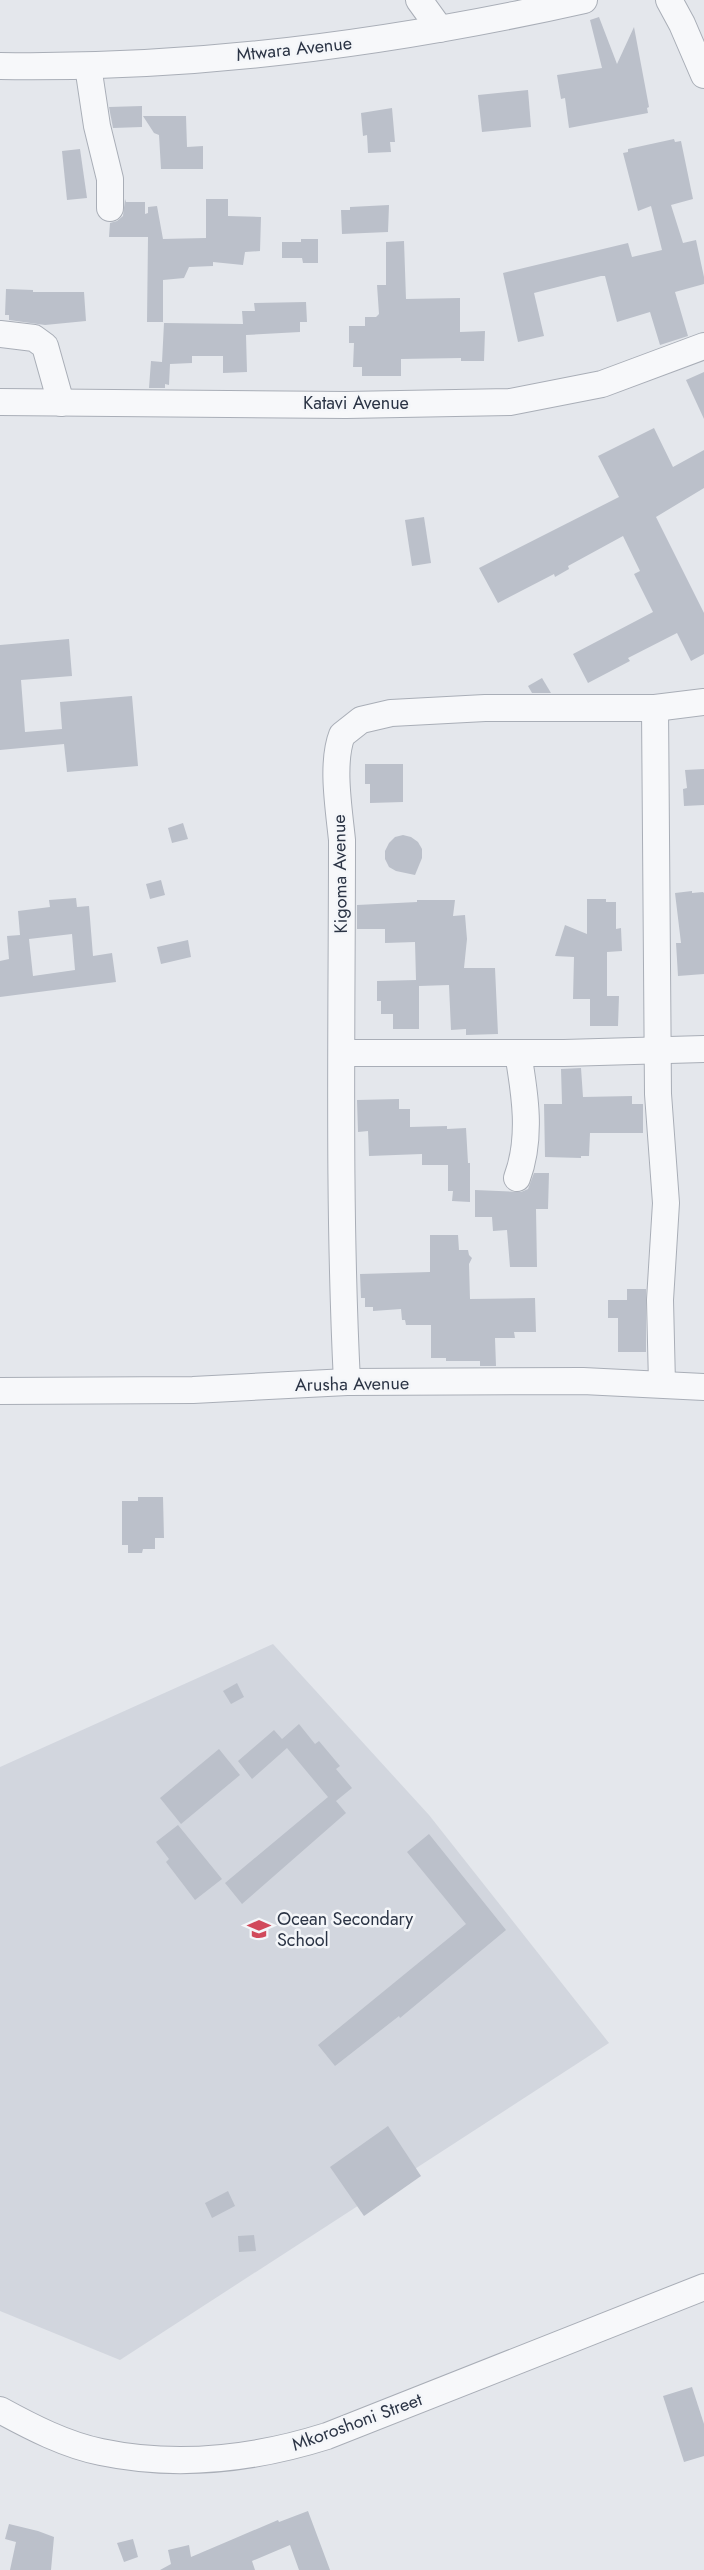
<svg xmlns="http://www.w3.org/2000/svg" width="704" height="2570" font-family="Jost,sans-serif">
	<rect width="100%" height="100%" fill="#e4e7ec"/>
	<polygon fill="#d2d6de" points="273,1644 429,1815 609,2043 120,2360 0,2311 0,1767"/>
	<g fill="#bbc0ca" fill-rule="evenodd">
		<polygon points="599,17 617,64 634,27 649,107 647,108 648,113 569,128 565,98 561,99 557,75 602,68 590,20"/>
		<polygon points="528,90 531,127 482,132 478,95"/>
		<polygon points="142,106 142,127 113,128 109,107"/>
		<polygon points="392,108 395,142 390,142 391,152 368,153 367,135 363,136 361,113"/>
		<polygon points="143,116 186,116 187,147 203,146 203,169 161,169 159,135 154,133"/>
		<polygon points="674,139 675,142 681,141 693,199 671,205 683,243 696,240 704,277 704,284 675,292 688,336 660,345 650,312 617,322 605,276 601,276 534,293 544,336 518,342 503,273 628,243 632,257 662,250 651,206 638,211 623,153 628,152 628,149"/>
		<polygon points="80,149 87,198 67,200 62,151"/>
		<polygon points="125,199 126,202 145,202 145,214 148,213 148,207 157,206 163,239 206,238 206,199 228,199 228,216 261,217 260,251 245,252 243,265 213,262 213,266 189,267 184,278 163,280 163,322 147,322 148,237 109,237 110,223 117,221 123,216"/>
		<polygon points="389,205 388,232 342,234 341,210 350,210 350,207"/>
		<polygon points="301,239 318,239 318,263 303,263 302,258 282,258 282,242 301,242"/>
		<polygon points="404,241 406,299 460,298 460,332 485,331 484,361 461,361 461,358 401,359 401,376 362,376 362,367 353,367 354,343 349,343 349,326 365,326 365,317 376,317 379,314 377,285 386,285 386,242"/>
		<polygon points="6,289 33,290 33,292 84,292 86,321 45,325 9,320 9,315 5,315"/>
		<polygon points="306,302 307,322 300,322 300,332 246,335 247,372 223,373 223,356 192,356 192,363 170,364 169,385 165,384 165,388 149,388 151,361 162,362 164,323 243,324 242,311 255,311 254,303"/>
		<polygon points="704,372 704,419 686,380"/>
		<polygon points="654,428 673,467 704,450 704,488 656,517 704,613 704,654 691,661 677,633 628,658 630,661 588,683 573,654 653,612 634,574 640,571 623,536 568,566 569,569 555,577 554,574 498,603 479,568 619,497 598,456"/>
		<polygon points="424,517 431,563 412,566 405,520"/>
		<polygon points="69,639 72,676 21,680 25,732 62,729 60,702 132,696 138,766 67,772 64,744 0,750 0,645"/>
		<polygon points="542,678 551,693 532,693 528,686"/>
		<polygon points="365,764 403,764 403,802 370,803 370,784 365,784"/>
		<polygon points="704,769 704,805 684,806 683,789 687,788 685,770"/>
		<polygon points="183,823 188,839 172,843 168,828"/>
		<polygon points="403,835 411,837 418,842 422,849 422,858 415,875 396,871 389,867 385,859 385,851 389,843 395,837"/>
		<polygon points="161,880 165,895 150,899 146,884"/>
		<polygon points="692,891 692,893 703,892 704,893 704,974 678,976 676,943 681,943 675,893"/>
		<path d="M76,898l1,9 12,-1 4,50 19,-3 4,29 -116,15v-36l9,-2 -2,-23 13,-1 -2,-24 32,-4 -1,-7zM72,934l3,36 -42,6 -4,-37z"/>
		<polygon points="587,899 606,899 606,902 616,902 616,929 621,928 622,951 607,952 607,996 619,996 618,1026 590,1026 590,999 573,999 574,957 555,956 565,925 587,934"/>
		<polygon points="417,900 455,900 453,916 465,915 467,939 464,968 495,968 498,1034 466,1035 466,1029 451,1030 449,985 419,986 419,1029 393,1029 393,1014 381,1014 381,1001 377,1001 377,981 416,980 415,942 385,943 385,929 357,929 357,905 417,902"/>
		<polygon points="188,940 191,957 161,964 157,947"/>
		<polygon points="581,1068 583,1097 632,1096 632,1104 643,1104 643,1133 590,1133 589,1156 581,1156 581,1158 545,1157 544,1104 562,1104 561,1069"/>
		<polygon points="399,1099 399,1109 410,1109 410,1127 447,1126 447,1129 466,1128 468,1163 470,1163 470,1202 452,1201 453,1191 448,1191 448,1165 422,1165 422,1154 369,1156 368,1131 358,1132 357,1100"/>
		<polygon points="534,1173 549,1173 548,1209 536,1209 537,1267 510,1267 507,1230 493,1231 492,1217 475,1217 475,1190 521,1192 528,1189"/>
		<polygon points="430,1235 458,1235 459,1250 468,1250 469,1255 472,1258 469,1264 470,1299 535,1298 536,1332 514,1332 515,1338 495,1338 496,1366 480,1366 480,1361 446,1361 446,1358 431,1358 431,1325 406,1325 405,1320 402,1320 401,1309 373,1311 373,1307 365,1307 365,1298 361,1298 360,1274 430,1272"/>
		<polygon points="627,1289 646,1289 646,1352 618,1352 618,1318 608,1318 608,1300 627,1300"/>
		<polygon points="138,1497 163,1497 164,1538 155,1538 155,1549 143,1549 142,1553 128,1553 128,1545 122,1545 122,1501 138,1501"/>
		<polygon points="237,1683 244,1697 231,1704 223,1691"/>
		<polygon points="299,1724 315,1744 319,1741 340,1766 336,1769 352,1788 336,1801 346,1813 242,1904 225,1883 328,1797 287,1748 252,1779 238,1761 274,1730 282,1739"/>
		<polygon points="219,1749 240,1775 181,1824 160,1798"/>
		<polygon points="178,1825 222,1879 195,1900 166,1862 169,1859 156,1842"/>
		<polygon points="429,1834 506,1930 400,2018 399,2016 335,2066 318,2045 466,1924 407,1852"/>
		<polygon points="388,2126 421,2176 364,2216 330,2167"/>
		<polygon points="228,2191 235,2206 212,2218 205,2203"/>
		<polygon points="254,2235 256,2251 239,2252 238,2236"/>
		<polygon points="692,2387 704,2424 704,2456 684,2462 663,2396"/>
		<polygon points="308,2511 330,2570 299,2570 290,2545 252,2561 255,2570 160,2570 171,2564 168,2550 189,2545 191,2557 278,2520 279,2522"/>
		<polygon points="9,2524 38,2531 54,2537 51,2570 10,2570 16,2542 5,2539"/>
		<polygon points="133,2539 138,2557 124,2562 117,2543"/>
	</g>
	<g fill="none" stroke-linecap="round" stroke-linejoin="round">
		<g stroke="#a9aeb7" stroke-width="28">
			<g id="minor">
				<polyline points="419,0 440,29"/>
				<polyline points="669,0 682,24 704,75"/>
				<path d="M0,66c196,3 393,-23 584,-66"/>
				<polyline points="88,66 97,126 110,179 110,208"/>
				<polyline points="0,334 34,338 45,346 61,403"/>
				<polyline points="0,402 346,405 510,402 602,384 704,346"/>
				<polyline points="655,708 658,1094 666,1203 660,1300 662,1384"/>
				<polyline points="343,1053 564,1053 704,1049"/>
				<path d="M517,1178c15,-40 8,-84 1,-125"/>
				<path d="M347,1382c-9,-181 -5,-362 -5,-542 -3,-30 -11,-77 0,-105l19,-15 30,-7 94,-5h170l49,-6"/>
				<polyline points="0,1391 193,1390 347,1382 583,1381 704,1387"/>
				<path d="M0,2410c31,17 66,35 101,42 76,16 153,7 226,-16l377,-149"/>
			</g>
		</g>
		<use href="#minor" stroke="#f7f8fa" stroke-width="26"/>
	</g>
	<defs>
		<g id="school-bare" transform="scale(1.8)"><path d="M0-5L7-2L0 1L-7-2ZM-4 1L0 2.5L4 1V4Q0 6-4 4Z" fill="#d1495b" stroke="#f4f6f9" stroke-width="2.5" paint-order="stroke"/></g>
	</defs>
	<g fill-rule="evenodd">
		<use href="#school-bare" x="259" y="1929"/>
	</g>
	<g text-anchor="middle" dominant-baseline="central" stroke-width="5" stroke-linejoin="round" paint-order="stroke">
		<g font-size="18" fill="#2b3445" stroke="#f4f6f9">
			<text transform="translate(294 49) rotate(-6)">Mtwara Avenue</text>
			<text x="356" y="403">Katavi Avenue</text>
			<text transform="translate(340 874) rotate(-91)">Kigoma Avenue</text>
			<text transform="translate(352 1384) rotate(-1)">Arusha Avenue</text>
			<text transform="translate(357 2422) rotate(-20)">Mkoroshoni Street</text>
		</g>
		<g font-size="18" fill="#2b3445" stroke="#f4f6f9" text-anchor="start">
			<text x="277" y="1919">Ocean Secondary<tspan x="277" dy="21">School</tspan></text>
		</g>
	</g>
</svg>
